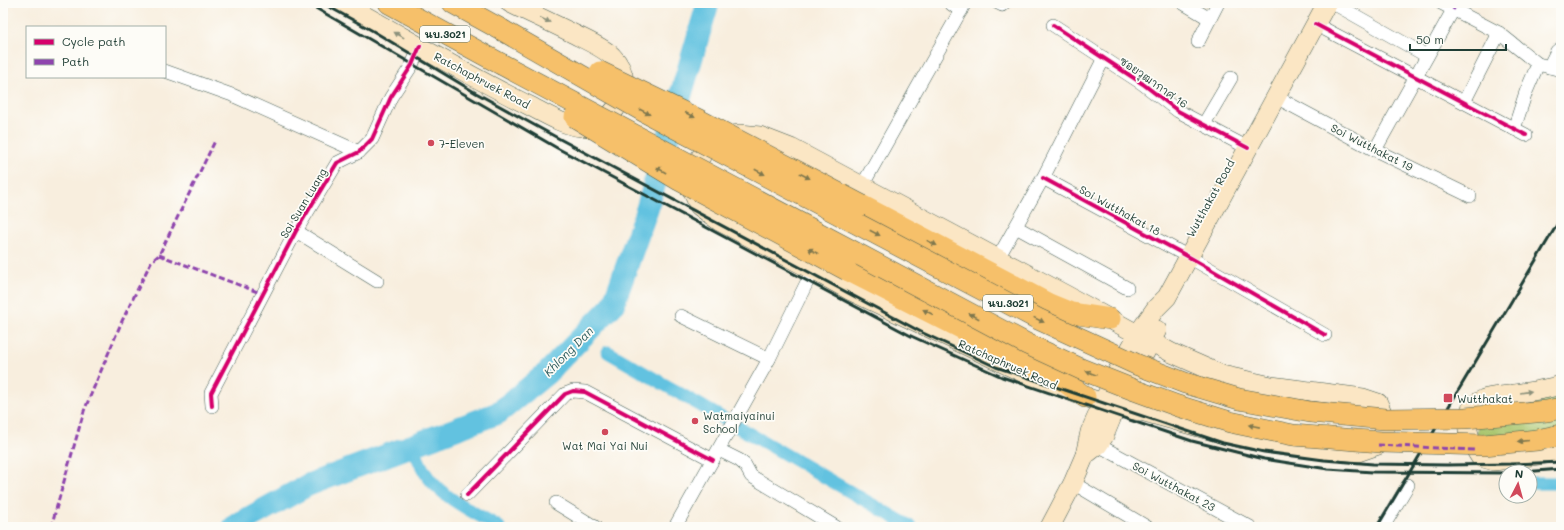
<svg xmlns="http://www.w3.org/2000/svg" width="1564" height="530" font-family="Mali,'Playpen Sans Thai',sans-serif">
	<rect width="100%" height="100%" fill="#fdfcf7"/>
	<filter id="ink" filterUnits="userSpaceOnUse"><feTurbulence type="fractalNoise" baseFrequency=".025" numOctaves="2"/><feDisplacementMap in="SourceGraphic" scale="8" xChannelSelector="R" yChannelSelector="G"/><feConvolveMatrix kernelMatrix="1 2 1 2 8 2 1 2 1" color-interpolation-filters="sRGB"/></filter>
	<filter id="wash" filterUnits="userSpaceOnUse"><feTurbulence type="fractalNoise" baseFrequency=".012" numOctaves="4" result="noise"/><feDisplacementMap in="SourceGraphic" scale="16" xChannelSelector="R" yChannelSelector="G"/><feGaussianBlur stdDeviation="0.9" result="paint"/><feColorMatrix in="noise" values="0 0 0 0 0 0 0 0 0 0 0 0 0 0 0 0 0 1.4 0 .05"/><feComposite in="paint" operator="in"/></filter>
	<g filter="url(#wash)">
		<rect width="100%" height="100%" fill="#f8eede"/>
		<polygon fill="#a7c46b" stroke="#638050" points="1561,395 1561,446 1476,436 1480,411"/>
		<g fill="none" stroke-linecap="round" stroke-linejoin="round">
			<g stroke="#62c2e0" stroke-width="13">
				<polyline points="608,352 911,527"/>
				<path d="M413,446c4,10 8,22 15,31 16,22 48,36 71,50"/>
				<polyline points="1533,483 1561,483"/>
			</g>
			<polyline stroke="#62c2e0" stroke-width="23" points="234,527 238,524 308,485 498,413 547,373 613,305 647,209 708,3"/>
		</g>
	</g>
	<g filter="url(#ink)">
		<g fill="none" stroke-linecap="round" stroke-linejoin="round">
			<g stroke="#40584e" stroke-width="14">
				<g id="minor">
					<polyline points="950,3 961,11"/>
					<polyline points="998,3 1002,5 1004,3"/>
					<polyline points="1183,3 1210,19"/>
					<polyline points="1333,3 1427,56"/>
					<polyline points="1441,3 1499,33 1538,64 1561,70"/>
					<polyline points="1315,24 1526,135"/>
					<polyline points="1053,25 1143,84 1178,111 1248,148"/>
					<polyline points="1198,42 1218,3"/>
					<polyline points="1549,67 1557,51 1561,48"/>
					<polyline points="165,71 232,95 359,152"/>
					<polyline points="1276,97 1375,150 1470,196"/>
					<polyline points="1464,102 1499,33"/>
					<polyline points="1204,124 1231,78"/>
					<polyline points="1514,129 1526,92 1538,64"/>
					<polyline points="1375,150 1453,10"/>
					<polyline points="1043,178 1189,257 1325,335"/>
					<polyline points="862,186 965,3"/>
					<polyline points="1016,227 1127,288"/>
					<polyline points="296,231 377,281"/>
					<polyline points="998,258 1043,178 1104,58"/>
					<polyline points="681,316 769,359"/>
					<polyline points="212,406 211,393 296,231 337,163 359,152 372,139 391,97 412,65 420,46"/>
					<polyline points="1098,445 1250,527"/>
					<polyline points="719,450 739,460 745,465 751,476 836,527"/>
					<polyline points="1073,483 1147,527"/>
					<polyline points="467,495 565,394 573,391 585,392 713,460"/>
					<polyline points="556,503 595,527"/>
					<polyline points="675,527 769,359 813,270"/>
					<polyline points="1383,527 1408,485"/>
				</g>
			</g>
			<g stroke="#40584e" stroke-width="20">
				<g id="secondary">
					<path d="M342,3c62,34 123,71 186,102 16,8 34,20 53,22 15,1 27,-8 35,-19 13,-16 10,-38 -4,-52 -11,-10 -29,-17 -42,-24 -20,-10 -40,-19 -60,-29"/>
					<path d="M740,134l20,2 31,12 275,147 106,58 50,22 49,11 92,12 15,5c9,20 10,23 0,42l-20,7 -74,-6 -42,-7 -97,-27 -29,-5 -31,-10 -59,-23 -175,-83 -38,-21 -94,-49 -20,-15 -7,-16v-13l6,-16 10,-15 16,-10z"/>
					<path d="M1561,385c-17,5 -35,7 -52,10 -8,1 -18,1 -25,4 -26,12 -17,39 -4,58l14,4 67,-9"/>
					<polyline points="1085,455 1098,445 1104,436 1116,407 1157,330"/>
					<polyline points="1050,527 1073,483 1085,455 1090,432 1116,374 1142,328 1156,308 1167,297 1327,3"/>
				</g>
			</g>
			<g stroke="#40584e" stroke-width="22">
				<g id="primary">
					<polyline points="389,3 501,64"/>
					<polyline points="453,3 502,30"/>
					<polyline points="861,205 1049,304 1071,313 1110,319"/>
					<polyline points="847,270 1049,373 1062,380 1085,397"/>
				</g>
			</g>
			<use href="#minor" stroke="#fff" stroke-width="13"/>
			<use href="#secondary" stroke="#fbe6c4" stroke-width="19"/>
			<use href="#primary" stroke="#f6c06b" stroke-width="21"/>
			<g stroke="#1f3d34" stroke-width="3">
				<polyline points="307,3 557,148 911,336 1002,377 1192,441 1264,459 1328,469 1373,472 1506,473"/>
				<polyline points="322,3 373,31 476,93 556,137 923,333 996,367 1223,443 1264,452 1324,460 1373,464 1447,465 1510,464 1561,462"/>
				<polyline points="1523,472 1561,469"/>
				<polyline points="1377,527 1561,218"/>
			</g>
			<g stroke="#40584e" stroke-width="22" stroke-linecap="butt">
				<g id="primary-bridge">
					<polyline points="502,30 643,111 1038,319 1138,365 1185,383 1239,399 1310,412 1385,419 1465,418 1547,411 1561,408"/>
					<polyline points="501,64 1027,344 1081,369 1134,390 1178,406 1230,422 1293,435 1381,442 1484,445 1537,440 1561,435"/>
					<polyline points="600,72 699,120 861,205"/>
					<polyline points="575,117 679,180 847,270"/>
				</g>
			</g>
			<use href="#primary-bridge" stroke="#f6c06b" stroke-width="21"/>
			<g stroke="#8e44ad" stroke-width="3" stroke-dasharray="6 3" stroke-linecap="butt">
				<polyline points="1453,10 1457,3"/>
				<polyline points="159,255 263,294"/>
				<polyline points="1378,445 1475,450"/>
				<polyline points="51,527 84,411 122,321 151,262 159,255 215,141"/>
			</g>
			<g stroke="#fdfcf7" stroke-width="6">
				<g id="cycleway">
					<polyline points="1315,24 1526,135"/>
					<polyline points="1053,25 1143,84 1178,111 1248,148"/>
					<polyline points="1043,178 1189,257 1325,335"/>
					<polyline points="212,406 211,393 296,231 337,163 359,152 372,139 391,97 412,65 420,46"/>
					<polyline points="467,495 565,394 573,391 585,392 713,460"/>
				</g>
			</g>
			<use href="#cycleway" stroke="#d6006c" stroke-width="4"/>
		</g>
		<defs><path id="oneway-solid" d="M-6-.8H1V-3.2L6.5 0L1 3.2V.8H-6Z"/></defs>
		<g fill="#8d927c">
			<use href="#oneway-solid" transform="translate(545 20) rotate(26)"/>
			<use href="#oneway-solid" transform="translate(399 35) rotate(-151)"/>
			<use href="#oneway-solid" transform="translate(1526 392) rotate(-9)"/>
		</g>
		<g fill="#80784d">
			<use href="#oneway-solid" transform="translate(645 112) rotate(28)"/>
			<use href="#oneway-solid" transform="translate(690 115) rotate(27)"/>
			<use href="#oneway-solid" transform="translate(661 170) rotate(-150)"/>
			<use href="#oneway-solid" transform="translate(760 172) rotate(28)"/>
			<use href="#oneway-solid" transform="translate(805 176) rotate(28)"/>
			<use href="#oneway-solid" transform="translate(875 233) rotate(28)"/>
			<use href="#oneway-solid" transform="translate(932 243) rotate(28)"/>
			<use href="#oneway-solid" transform="translate(813 251) rotate(-152)"/>
			<use href="#oneway-solid" transform="translate(928 312) rotate(-153)"/>
			<use href="#oneway-solid" transform="translate(974 316) rotate(-152)"/>
			<use href="#oneway-solid" transform="translate(1039 320) rotate(26)"/>
			<use href="#oneway-solid" transform="translate(1091 373) rotate(-158)"/>
			<use href="#oneway-solid" transform="translate(1254 426) rotate(-169)"/>
			<use href="#oneway-solid" transform="translate(1523 441) rotate(175)"/>
		</g>
	</g>
	<g fill="#d1495b" stroke="#fdfcf7" stroke-width="1.5">
		<circle cx="431" cy="143" r="4"/>
		<rect x="1443" y="393" width="10" height="10" rx="2"/>
		<circle cx="695" cy="421" r="4"/>
		<circle cx="605" cy="432" r="4"/>
	</g>
	<g text-anchor="middle" dominant-baseline="central" stroke-width="3.5" stroke-linejoin="round" paint-order="stroke">
		<g fill="#fdfcf7" stroke="#62766e" stroke-width="1">
			<rect x="420" y="26" width="50" height="16" rx="3"/>
			<rect x="983" y="295" width="50" height="16" rx="3"/>
		</g>
		<g font-size="10" font-weight="bold" fill="#1f3d34">
			<text x="445" y="34">นบ.3021</text>
			<text x="1008" y="303">นบ.3021</text>
		</g>
		<g font-size="11" fill="#1f3d34" stroke="#fdfcf7">
			<text transform="translate(482 80) rotate(28)">Ratchaphruek Road</text>
			<text transform="translate(1154 82) rotate(35)">ซอยวุฒากาศ 16</text>
			<text transform="translate(1372 147) rotate(27)">Soi Wutthakat 19</text>
			<text transform="translate(1210 198) rotate(-61)">Wutthakat Road</text>
			<text transform="translate(303 203) rotate(-59)">Soi Suan Luang</text>
			<text transform="translate(1120 210) rotate(29)">Soi Wutthakat 18</text>
			<text transform="translate(1008 364) rotate(24)">Ratchaphruek Road</text>
			<text transform="translate(1174 486) rotate(28)">Soi Wutthakat 23</text>
		</g>
		<g font-size="11" fill="#1f3d34" stroke="#fdfcf7" text-anchor="start">
			<text x="439" y="143">7-Eleven</text>
			<text x="1457" y="398">Wutthakat</text>
			<text x="703" y="415">Watmaiyainui<tspan x="703" dy="13">School</tspan></text>
			<text x="605" y="445" text-anchor="middle">Wat Mai Yai Nui</text>
		</g>
		<g font-size="12" font-style="italic" fill="#305e5f" stroke="#fdfcf7">
			<text transform="translate(568 351) rotate(-45)">Khlong Dan</text>
		</g>
	</g>
	<rect width="1564" height="530" fill="none" stroke="#fdfcf7" stroke-width="16"/>
	<rect x="26" y="26" width="140" height="52" fill="#fdfcf7" stroke="#a4b0a9"/>
	<rect x="34" y="39" width="20" height="6" fill="#d6006c" stroke="#a4b0a9"/>
	<text x="62" y="46" font-size="12" fill="#1f3d34">Cycle path</text>
	<rect x="34" y="59" width="20" height="6" fill="#8e44ad" stroke="#a4b0a9"/>
	<text x="62" y="66" font-size="12" fill="#1f3d34">Path</text>
	<g transform="translate(1518 484) rotate(6)"><circle r="19" fill="#fdfcf7" stroke="#a4b0a9"/>
	<path d="M0-3L7 15L0 10L-7 15Z" fill="#d1495b"/>
	<text y="-6" font-size="11" font-weight="bold" text-anchor="middle" fill="#1f3d34">N</text>
	</g>
	<path d="M1410 44v6h96v-6" fill="none" stroke="#1f3d34" stroke-width="2"/>
	<text x="1416" y="44" font-size="12" fill="#1f3d34" stroke="#fdfcf7" stroke-width="3" paint-order="stroke">50 m</text>
</svg>
